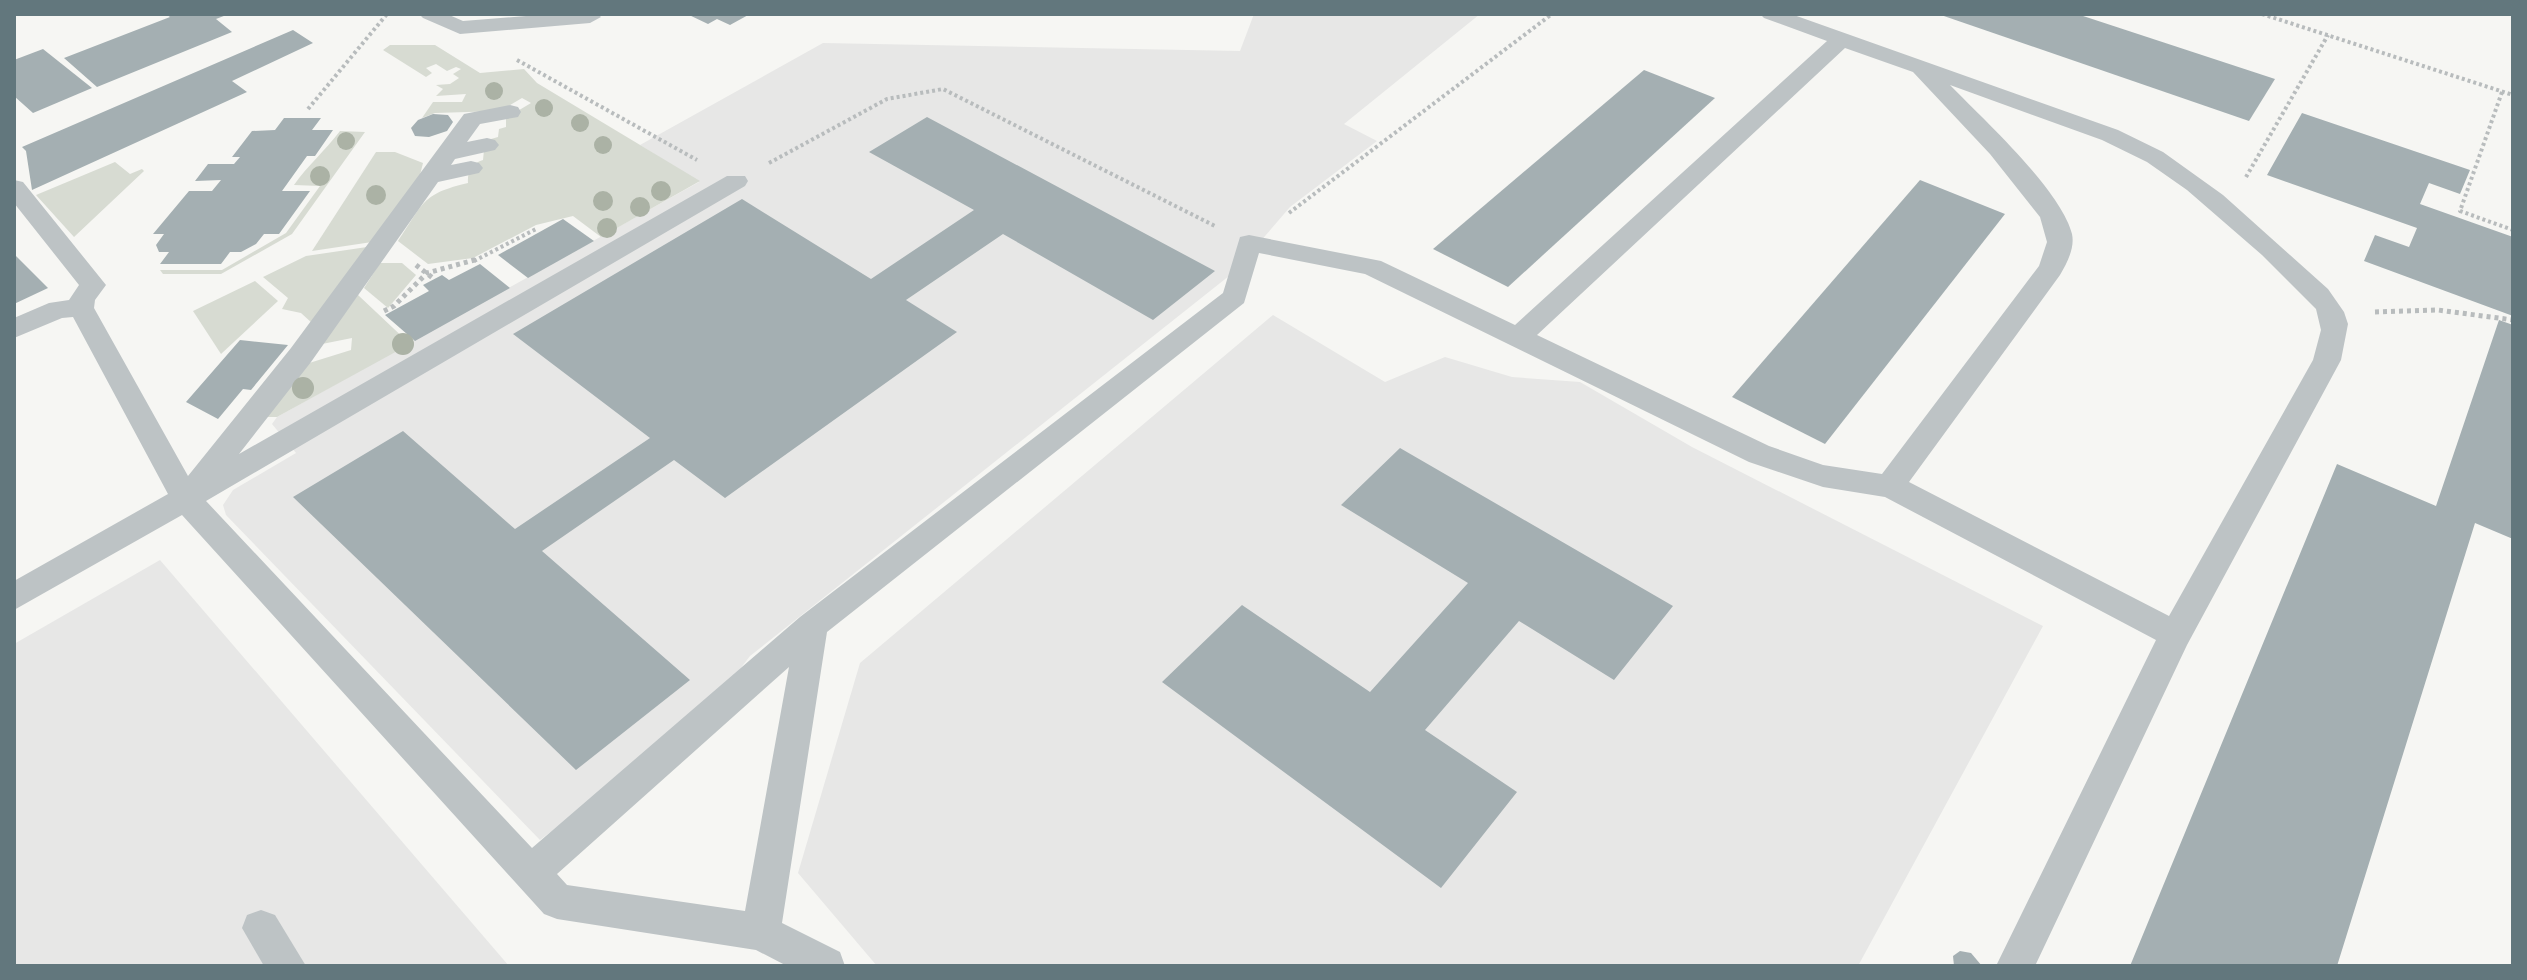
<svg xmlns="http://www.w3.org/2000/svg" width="2527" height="980" font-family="'PT Sans',sans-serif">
	<rect width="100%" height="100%" fill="#f6f6f3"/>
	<g fill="#e7e7e6">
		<polygon points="1254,14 1480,14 1344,124 1377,141 1290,207 1234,272 750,656 707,712 540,840 226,515 223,505 233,490 296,453 272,424 277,417 699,182 640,145 823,43 1240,51"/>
		<polygon points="1273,315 1385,382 1445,357 1512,377 1580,382 1692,447 2043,626 1858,966 877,966 798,873 860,663"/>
		<polygon points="160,560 509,966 14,966 14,644"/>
	</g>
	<g fill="#d7dbd2">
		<path d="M390,45h45l45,28 44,-4 13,14 163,98 -99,56 -28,-21 -37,9 -63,33 -45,6 -30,-23c26,-38 23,-47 70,-58 -1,-11 4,-20 15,-23l1,-10 7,-11 7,-2 1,-8 7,-2v-9l25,-15 -9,-5 -22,13 -65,2 -13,5 11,-16h29l4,-8 -30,2 7,-7 -7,-4 14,-1 9,-6 -6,-4 8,-5 -5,-2 -9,4 -11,-7 -10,4 6,5 -6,4 -43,-27z"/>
		<path d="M340,131l25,1 -73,102 -71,40h-58l-3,-4h62l64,-37 34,-47 -26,-1c14,-20 30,-33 46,-54z"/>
		<polygon points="376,152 395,152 423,163 420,175 372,242 312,251"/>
		<polygon points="115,162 130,174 142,169 144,171 74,237 36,195"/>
		<polygon points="367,247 312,323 301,313 282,309 288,298 263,277 306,256"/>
		<polygon points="380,263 402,263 416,275 388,308 364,288"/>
		<polygon points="255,281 278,301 221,354 193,311"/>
		<polygon points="358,295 410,344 277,417 265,417 306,364 351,350 352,338 322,344"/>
	</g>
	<g fill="#a4afb2">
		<polygon points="166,14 229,14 216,19 232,32 97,87 64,58 170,17"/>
		<polygon points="687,14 750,14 730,25 717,19 708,24"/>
		<polygon points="1938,14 2077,14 2275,79 2249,121"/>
		<polygon points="293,30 313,43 232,81 247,92 32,190 26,151 22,147"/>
		<polygon points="43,49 92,88 33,113 14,96 14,60"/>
		<polygon points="1644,70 1715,98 1508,287 1433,249"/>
		<polygon points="2302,113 2470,170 2460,194 2429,183 2420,204 2513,237 2513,316 2364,261 2375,235 2409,247 2417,228 2267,175"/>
		<polygon points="433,114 448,115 453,122 447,131 429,137 415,136 411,128 418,120"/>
		<polygon points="927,117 1215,271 1153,320 1003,234 906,300 957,332 725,498 674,460 542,551 690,680 576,770 293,497 403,431 515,529 650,438 513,334 742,199 871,279 974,210 869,152"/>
		<polygon points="284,118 321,118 312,130 333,130 315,156 307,156 282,191 310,191 279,234 264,234 256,244 241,252 230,252 221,264 160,264 169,252 159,252 156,245 164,234 153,234 189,191 212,191 221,180 195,181 208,164 234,164 240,157 232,157 252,131 275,130"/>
		<polygon points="1920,180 2005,214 1825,444 1732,397"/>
		<polygon points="563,219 594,241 528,278 498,255"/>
		<polygon points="14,254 48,288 14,304"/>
		<polygon points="480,264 510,288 415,341 385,315 429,291 423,285 442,275 449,280"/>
		<polygon points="2499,320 2513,325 2513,539 2475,523 2337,966 2130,966 2337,464 2436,506"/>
		<polygon points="240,340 288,345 251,390 243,389 218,419 186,402"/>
		<polygon points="1400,448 1673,606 1614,680 1519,621 1425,730 1517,792 1441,888 1162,682 1242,605 1370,692 1468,583 1341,505"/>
		<polygon points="1960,951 1971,953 1982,966 1954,966 1953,956"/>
	</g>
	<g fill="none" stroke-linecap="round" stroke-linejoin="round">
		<g stroke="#b8bcbd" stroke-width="4" stroke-dasharray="3 3" stroke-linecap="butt">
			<polyline points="2262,14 2513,95"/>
			<polyline points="517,60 697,160"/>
			<polyline points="2502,92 2460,211 2513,230"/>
			<polyline points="308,109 387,14"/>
			<polyline points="769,163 887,99 943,89 1217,227"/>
			<polyline points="2246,177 2328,35"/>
			<polyline points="1289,213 1552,14"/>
			<polyline points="474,261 538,228"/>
		</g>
		<g stroke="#b8bcbd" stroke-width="5" stroke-dasharray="4 4" stroke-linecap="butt">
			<polyline points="416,265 434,279"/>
			<polyline points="384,311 394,306 427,273 478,259"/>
			<polyline points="2375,312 2438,310 2513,320"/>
		</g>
		<g fill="#bdc3c5" fill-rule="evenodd">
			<polygon points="419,14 447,14 463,21 550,14 598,14 601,17 590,23 460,34 423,18"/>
			<path d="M1760,14h31l327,116 45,22 60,43 105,94 16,23 4,12 -7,36 -154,285 -152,321h-39l160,-326 -271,-143 -62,-10 -74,-25 -384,-188 -106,-21 -15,50 -417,329 -45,291 58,29 5,14h-58l-31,-16 -199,-31 -13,-5 -362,-399 -168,95v-29l154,-87 -95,-177 -11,1 -48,20v-20l35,-15 20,-3 10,-15 -65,-82v-23l9,2 83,103 -11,15 -1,8 94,168 103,-128 173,-234 46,-9 8,2 3,5 -3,5 -38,7 -13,18 20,-4 8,2 4,5 -4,5 -40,9 -4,6 20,-4 8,2 4,5 -4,5 -41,9 -127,180 -72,92 488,-278h18l3,5 -3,5 -539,315 326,347 268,-231 423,-324 17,-56 9,-2 132,26 134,64 312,-284 -63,-23zM1845,48l68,24 77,82 50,63 7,25 -8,24 -157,208 -59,-9 -54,-19 -232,-111zM1950,85l152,55 45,22 40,28 75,65 54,54 5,21 -8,30 -144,256 -260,-134 151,-207c7,-12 15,-27 12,-41 -11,-44 -89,-115 -122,-149zM789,667l-44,244 -178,-26 -10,-11z"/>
			<polygon points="261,910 275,915 306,966 264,966 242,928 247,915"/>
		</g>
	</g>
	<g fill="#abb2a5">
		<circle cx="494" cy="91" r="9"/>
		<circle cx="544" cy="108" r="9"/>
		<circle cx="580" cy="123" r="9"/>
		<circle cx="346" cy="141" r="9"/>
		<circle cx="603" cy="145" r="9"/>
		<circle cx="320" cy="176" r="10"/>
		<circle cx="661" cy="191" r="10"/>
		<circle cx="376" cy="195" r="10"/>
		<circle cx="603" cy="201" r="10"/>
		<circle cx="640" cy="207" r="10"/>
		<circle cx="607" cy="228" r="10"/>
		<circle cx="403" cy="344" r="11"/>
		<circle cx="303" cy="388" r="11"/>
	</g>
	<rect width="2527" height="980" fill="none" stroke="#62777d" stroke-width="32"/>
</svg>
